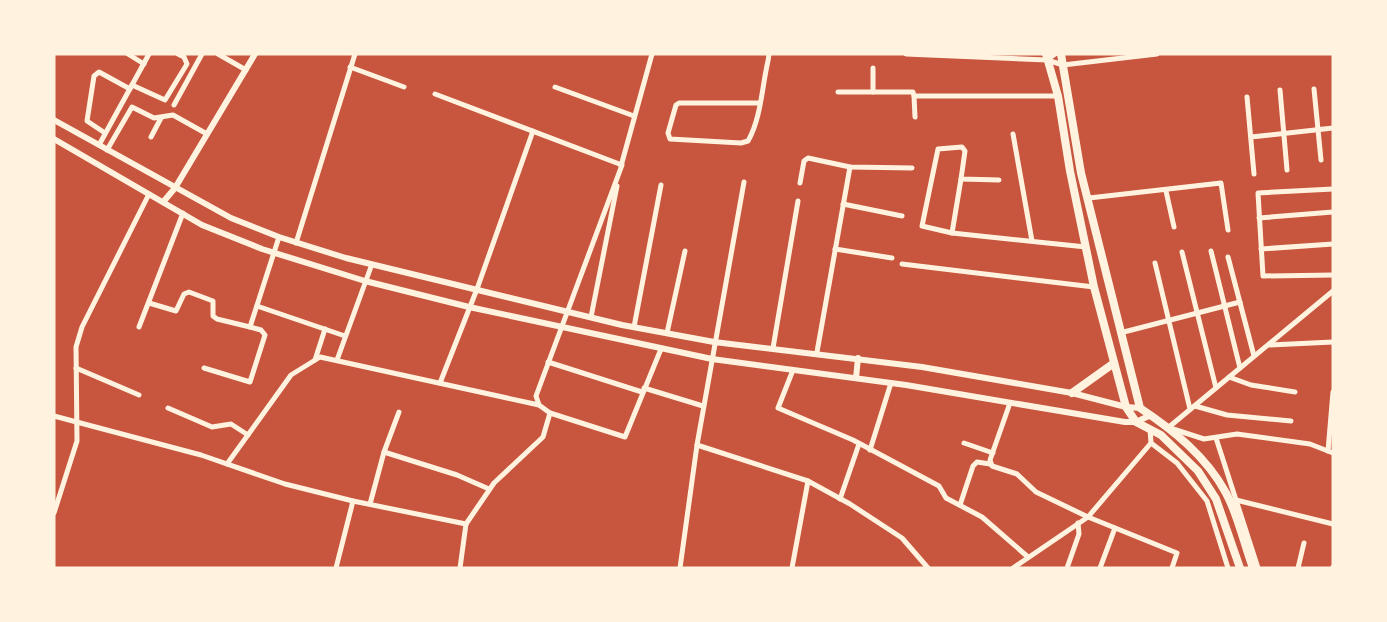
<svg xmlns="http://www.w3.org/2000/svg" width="1387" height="622" font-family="'Varela Round',sans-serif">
	<rect width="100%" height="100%" fill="#c8553d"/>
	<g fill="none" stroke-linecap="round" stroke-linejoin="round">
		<g stroke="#fff3e0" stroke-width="5">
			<polyline points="128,54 144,64"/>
			<polyline points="218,54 246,70"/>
			<polyline points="906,54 1047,60 1063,65 1157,54"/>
			<polyline points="1047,60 1055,54"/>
			<polyline points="350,67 404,87"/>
			<polyline points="873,68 873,92"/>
			<polyline points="132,85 165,100 187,64 184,57 178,54"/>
			<polyline points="555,87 634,116"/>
			<polyline points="1314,89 1321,160"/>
			<polyline points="1280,90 1287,170"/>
			<polyline points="838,92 913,92 914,96 1058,96"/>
			<polyline points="914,96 915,117"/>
			<polyline points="1247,97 1254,174"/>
			<path d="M759,103h-80l-3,2 -8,28 2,6 71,4 7,-2c13,-22 14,-55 20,-80l1,-7"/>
			<polyline points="174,105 202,54"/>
			<polyline points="105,133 87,121 94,76 99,72 130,89"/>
			<polyline points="1013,134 1032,241"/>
			<polyline points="151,137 161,118"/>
			<polyline points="1251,137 1333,128"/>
			<polyline points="99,145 149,54"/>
			<polyline points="107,150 132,107 154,118 173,115 207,134"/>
			<polyline points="621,166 652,54"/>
			<polyline points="999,180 961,179 965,151 962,147 938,149 922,226 952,233 1086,247"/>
			<polyline points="800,183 804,161 808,158 850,167 912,168"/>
			<polyline points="1333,189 1258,193 1263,276 1333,275"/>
			<polyline points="1166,191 1174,227"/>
			<polyline points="1089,198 1221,183 1228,230"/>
			<polyline points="843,204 902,216"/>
			<polyline points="1259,218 1333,212"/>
			<polyline points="952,233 961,179"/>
			<polyline points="296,243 355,54"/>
			<polyline points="835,249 892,258"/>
			<polyline points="1261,249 1333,244"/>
			<polyline points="1211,251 1240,368"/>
			<polyline points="1182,252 1216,388"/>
			<polyline points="1228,257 1254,356"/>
			<polyline points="1155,263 1190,409"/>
			<polyline points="902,264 1094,287"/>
			<polyline points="149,303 176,311 184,294 189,292 213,301 213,316 217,319 250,327 279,237"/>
			<polyline points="257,306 345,336"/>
			<polyline points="591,317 617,186"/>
			<polyline points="139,327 183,213"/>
			<polyline points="634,327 661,185"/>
			<polyline points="667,333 685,251"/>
			<polyline points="1120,333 1240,302"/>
			<polyline points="1270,345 1333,342"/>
			<polyline points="773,348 798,201"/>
			<polyline points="817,352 850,167"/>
			<polyline points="315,360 325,329"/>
			<polyline points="337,360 372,264"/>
			<polyline points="548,362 642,392"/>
			<polyline points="76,368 139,395"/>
			<polyline points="204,368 250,382 265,335 261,330 250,327"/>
			<polyline points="793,370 778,408 853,440 939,486 946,498 982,517 1028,557"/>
			<polyline points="1229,377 1251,385 1295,392"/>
			<polyline points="440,383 477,289 533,131"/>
			<polyline points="644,388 703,406"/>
			<polyline points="1010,403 990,460 992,466 1017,474 1036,492 1088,517 1177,553 1172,568"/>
			<polyline points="1195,406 1227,415 1291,421"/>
			<polyline points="168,408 212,427 231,424 248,435"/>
			<polyline points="550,413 625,437 661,349"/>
			<polyline points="54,416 201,455 285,484 353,501"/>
			<polyline points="1169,427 1333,291"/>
			<polyline points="1170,428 1204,439 1237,434 1310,444 1333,453"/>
			<polyline points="1150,429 1151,443 1177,463 1207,501 1228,568"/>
			<polyline points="1216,438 1258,568"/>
			<polyline points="964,443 993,453"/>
			<polyline points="697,445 808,481 792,568"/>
			<polyline points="870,450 891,383"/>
			<polyline points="1328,451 1333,392"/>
			<polyline points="384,452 457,475 489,489"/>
			<polyline points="227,464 291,375 320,357 539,405"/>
			<polyline points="808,481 850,504 902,538 928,568"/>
			<polyline points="840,499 859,444"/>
			<polyline points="1236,500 1333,524"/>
			<polyline points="370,504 384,452 399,412"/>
			<polyline points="960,505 973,466 977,462 990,464"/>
			<polyline points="54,513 77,441 76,347 82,327 149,194"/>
			<polyline points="336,568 353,501 466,524 494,483 543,437 550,413 539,405 536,396 622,165 435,94"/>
			<polyline points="460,568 466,524"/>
			<polyline points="680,568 697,445 744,182"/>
			<polyline points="1013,568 1088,517 1151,443"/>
			<polyline points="1067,568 1079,534 1078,523"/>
			<polyline points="1100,568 1115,528"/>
			<polyline points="1298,568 1304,543"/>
			<polyline points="1333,568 1333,567"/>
		</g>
		<g stroke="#fff3e0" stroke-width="6">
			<polyline points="54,120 231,218 279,237 346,258 622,325 714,342 922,367 1072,393 1126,407 1140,408"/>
			<polyline points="54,139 202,225 262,249 365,281 469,307 712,359 906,385 1125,422 1136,422 1151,415"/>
			<polyline points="164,201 175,188 255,54"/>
			<polyline points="856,378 858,358"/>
		</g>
		<g stroke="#fff3e0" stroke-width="8">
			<polyline points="1046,54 1058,96 1070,171 1094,287 1126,407 1136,422 1161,435 1198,471 1216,499 1240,568"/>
			<path d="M1061,54l20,119 59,235c33,22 66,48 86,85 12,22 18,51 27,75"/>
			<polyline points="1072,393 1114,363"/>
		</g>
	</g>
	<rect width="1387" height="622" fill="none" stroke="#fff3e0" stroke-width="111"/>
</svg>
